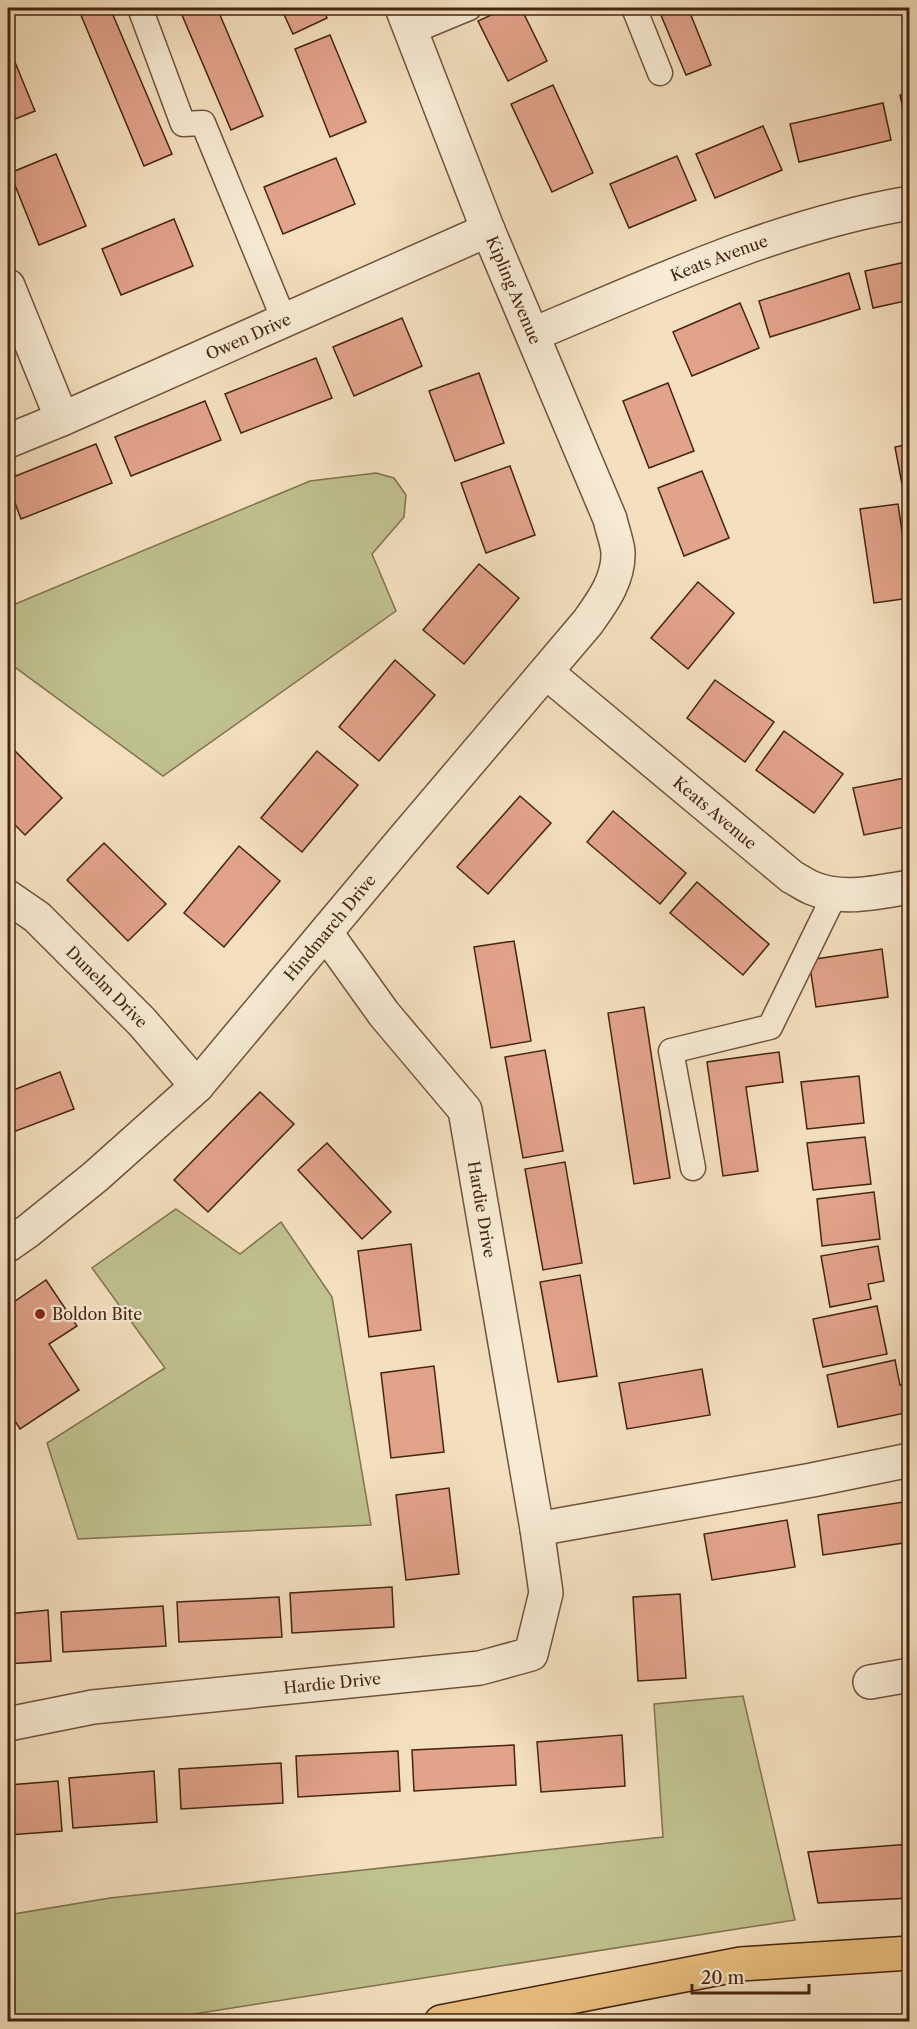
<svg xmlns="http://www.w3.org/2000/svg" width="917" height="2029" font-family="'Libre Caslon Text',serif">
	<rect width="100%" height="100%" fill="#f4e0bf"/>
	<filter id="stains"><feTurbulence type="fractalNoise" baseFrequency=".00333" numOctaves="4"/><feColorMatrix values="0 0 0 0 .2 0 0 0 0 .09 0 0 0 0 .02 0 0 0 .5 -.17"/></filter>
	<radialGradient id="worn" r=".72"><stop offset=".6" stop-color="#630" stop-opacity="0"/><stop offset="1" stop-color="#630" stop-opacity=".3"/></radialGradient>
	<g fill="#bfc18f" stroke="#82724f" stroke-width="1.5">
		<polygon points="376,473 394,478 406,495 404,517 372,554 396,611 163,776 8,662 8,607 310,481"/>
		<polygon points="176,1209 240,1254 281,1222 332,1297 371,1525 78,1539 47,1443 165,1368 92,1268"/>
		<polygon points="743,1696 795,1920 149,2021 8,2021 8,1915 110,1898 663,1837 654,1704"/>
	</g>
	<g fill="#e2a38b" stroke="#45240f" stroke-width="1.5">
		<polygon points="78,8 110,8 172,154 144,166"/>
		<polygon points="179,8 217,8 263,116 231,130"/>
		<polygon points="281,8 323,8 327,18 293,34"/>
		<polygon points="506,8 521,8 547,61 508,81 478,21"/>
		<polygon points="658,8 688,8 711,65 686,75"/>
		<polygon points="330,35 366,122 330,137 295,49"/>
		<polygon points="8,45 35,111 8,122"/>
		<polygon points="553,85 593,173 552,192 511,104"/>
		<polygon points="910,93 910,141 900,95"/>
		<polygon points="883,103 891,140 799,162 790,124"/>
		<polygon points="763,126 782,170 715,198 696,154"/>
		<polygon points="56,154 86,226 39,245 10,173"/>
		<polygon points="677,156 696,200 629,228 610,184"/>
		<polygon points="336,158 355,204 283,234 264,187"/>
		<polygon points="174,219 193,266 121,295 102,249"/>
		<polygon points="910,261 910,300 873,308 865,271"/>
		<polygon points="849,273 860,309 770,337 759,301"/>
		<polygon points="740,303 759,348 692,376 673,332"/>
		<polygon points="402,318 422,366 354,396 333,347"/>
		<polygon points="316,358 332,398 241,433 225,394"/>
		<polygon points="479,373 504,443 455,461 429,391"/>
		<polygon points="668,383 694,451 649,468 623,401"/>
		<polygon points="205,401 221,440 131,476 115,437"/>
		<polygon points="96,444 112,483 21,519 8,484 8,479"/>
		<polygon points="910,444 910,482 902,484 895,447"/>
		<polygon points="510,466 535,535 486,553 461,483"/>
		<polygon points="702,471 729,538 684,556 658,488"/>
		<polygon points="898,504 910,585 910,598 874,603 860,509"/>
		<polygon points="479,564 519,598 464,664 423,630"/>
		<polygon points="698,582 734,613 688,669 651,638"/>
		<polygon points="395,660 435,695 379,761 339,727"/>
		<polygon points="715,680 774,722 745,762 687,718"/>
		<polygon points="784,731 843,774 814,813 756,770"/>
		<polygon points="8,744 62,798 25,835 8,818"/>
		<polygon points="317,751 358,785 302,852 261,818"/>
		<polygon points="910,777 910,826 864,835 853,788"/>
		<polygon points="520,796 551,823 488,894 457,867"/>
		<polygon points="613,811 686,873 660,904 587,842"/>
		<polygon points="104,843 166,904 128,941 67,880"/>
		<polygon points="239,846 280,881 224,947 184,913"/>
		<polygon points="697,882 769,944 743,975 670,913"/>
		<polygon points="514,941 531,1041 491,1048 474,947"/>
		<polygon points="910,946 910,995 909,995 903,947"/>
		<polygon points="882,949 888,997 816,1007 809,960"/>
		<polygon points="644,1007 670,1178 634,1184 608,1013"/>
		<polygon points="545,1050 563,1151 523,1158 505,1057"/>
		<polygon points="779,1052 783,1082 746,1087 758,1171 723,1176 707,1062"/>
		<polygon points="60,1072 74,1109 8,1134 8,1092"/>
		<polygon points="859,1076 864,1123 807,1129 801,1082"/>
		<polygon points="260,1092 294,1124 208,1212 174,1180"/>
		<polygon points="865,1137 871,1184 813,1190 807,1143"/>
		<polygon points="327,1143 391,1212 362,1239 298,1170"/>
		<polygon points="565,1162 582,1263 543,1270 525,1169"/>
		<polygon points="874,1192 880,1239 822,1246 817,1199"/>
		<polygon points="411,1244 421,1330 369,1337 358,1251"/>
		<polygon points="878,1246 884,1281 868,1284 871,1299 830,1307 821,1256"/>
		<polygon points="580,1275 597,1376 558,1382 540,1282"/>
		<polygon points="46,1280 77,1326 49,1344 79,1390 20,1429 8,1410 8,1306"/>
		<polygon points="877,1306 887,1354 823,1367 813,1319"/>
		<polygon points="895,1360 900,1385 910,1383 910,1412 838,1427 827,1375"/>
		<polygon points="434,1366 444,1452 391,1458 381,1373"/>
		<polygon points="702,1369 710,1415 627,1429 619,1383"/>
		<polygon points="449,1488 459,1574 406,1580 396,1495"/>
		<polygon points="910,1501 910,1542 823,1555 818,1515"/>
		<polygon points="787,1520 795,1567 712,1580 704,1534"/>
		<polygon points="392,1587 394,1627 292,1633 290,1593"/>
		<polygon points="680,1594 686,1678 638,1681 633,1597"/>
		<polygon points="279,1597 282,1637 179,1642 177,1602"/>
		<polygon points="163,1606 166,1646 63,1652 61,1612"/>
		<polygon points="48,1610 51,1661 8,1664 8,1614"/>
		<polygon points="622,1735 625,1786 541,1792 537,1742"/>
		<polygon points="514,1745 516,1785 414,1791 412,1750"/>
		<polygon points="398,1751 400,1791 298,1797 296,1756"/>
		<polygon points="281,1763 283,1803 181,1809 179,1769"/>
		<polygon points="154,1771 157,1822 73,1828 69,1778"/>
		<polygon points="58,1781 62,1831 8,1835 8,1785"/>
		<polygon points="910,1844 910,1898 818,1903 808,1852"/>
	</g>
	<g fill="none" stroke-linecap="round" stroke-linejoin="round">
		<g stroke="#71533b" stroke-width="27">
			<g id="lane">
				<polyline points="140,8 183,124 203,123 284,320"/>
				<polyline points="634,8 660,73"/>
				<polyline points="411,32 469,8"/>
				<polyline points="693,1168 671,1051 770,1027 835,894"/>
			</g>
		</g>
		<g stroke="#71533b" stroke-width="36">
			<g id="street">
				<polyline points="8,286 62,419"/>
				<path id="s1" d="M534,334c122,-51 244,-109 376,-131"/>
				<path id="s2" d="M8,441l54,-22 426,-189"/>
				<path id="s3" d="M546,672l246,205c6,3 13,8 20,11 31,13 66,4 98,-1"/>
				<path id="s4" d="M8,897l29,20 105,105 55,64"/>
				<path id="s5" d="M326,933l58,81 81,96 72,419"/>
				<path id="s6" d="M8,1245l20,-14 67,-54 102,-91 205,-245 186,-219c15,-21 31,-43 30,-70 -1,-11 -6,-23 -8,-33l-122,-289 -86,-222"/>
				<polyline points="870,1682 910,1675"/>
				<path id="s7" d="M8,1724l85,-17 387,-39 51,-14 15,-61 -9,-64 275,-49 98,-20"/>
			</g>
		</g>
		<g stroke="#45240f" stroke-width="36">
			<polyline id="primary" points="441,2022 741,1964 910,1953"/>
		</g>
		<use href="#lane" stroke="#f8ebd5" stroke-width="24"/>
		<use href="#street" stroke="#f8ebd5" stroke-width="33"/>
		<use href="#primary" stroke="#eac080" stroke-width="33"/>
	</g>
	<circle fill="#8f2418" stroke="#f8ebd5" stroke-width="2" cx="40" cy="1314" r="6"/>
	<g text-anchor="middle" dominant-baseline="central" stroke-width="4.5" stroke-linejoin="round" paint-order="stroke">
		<g font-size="16" fill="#45240f" stroke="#f8ebd5">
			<text stroke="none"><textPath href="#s1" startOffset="200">Keats Avenue</textPath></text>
			<text transform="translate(514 290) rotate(67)">Kipling Avenue</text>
			<text stroke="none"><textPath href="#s2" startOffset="262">Owen Drive</textPath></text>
			<text stroke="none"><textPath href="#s3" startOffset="220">Keats Avenue</textPath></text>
			<text stroke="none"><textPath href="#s6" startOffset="454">Hindmarch Drive</textPath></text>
			<text stroke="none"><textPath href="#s4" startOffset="134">Dunelm Drive</textPath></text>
			<text stroke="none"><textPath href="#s5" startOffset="326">Hardie Drive</textPath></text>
			<text stroke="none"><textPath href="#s7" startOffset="327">Hardie Drive</textPath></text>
		</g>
		<g font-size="16" fill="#45240f" stroke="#f8ebd5" text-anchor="start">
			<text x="52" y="1314">Boldon Bite</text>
		</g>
	</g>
	<rect width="917" height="2029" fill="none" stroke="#f4e0bf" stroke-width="30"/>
	<rect x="9" y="9" width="899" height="2011" fill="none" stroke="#45240f" stroke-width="3"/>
	<rect x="15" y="15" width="887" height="1999" fill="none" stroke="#45240f" stroke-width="1.5"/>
	<path d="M692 1984v9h117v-9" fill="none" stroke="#45240f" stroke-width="3"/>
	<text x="701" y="1984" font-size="18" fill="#45240f" stroke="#f8ebd5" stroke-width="4.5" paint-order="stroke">20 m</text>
	<rect width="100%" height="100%" filter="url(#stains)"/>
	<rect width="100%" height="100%" fill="url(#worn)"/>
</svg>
